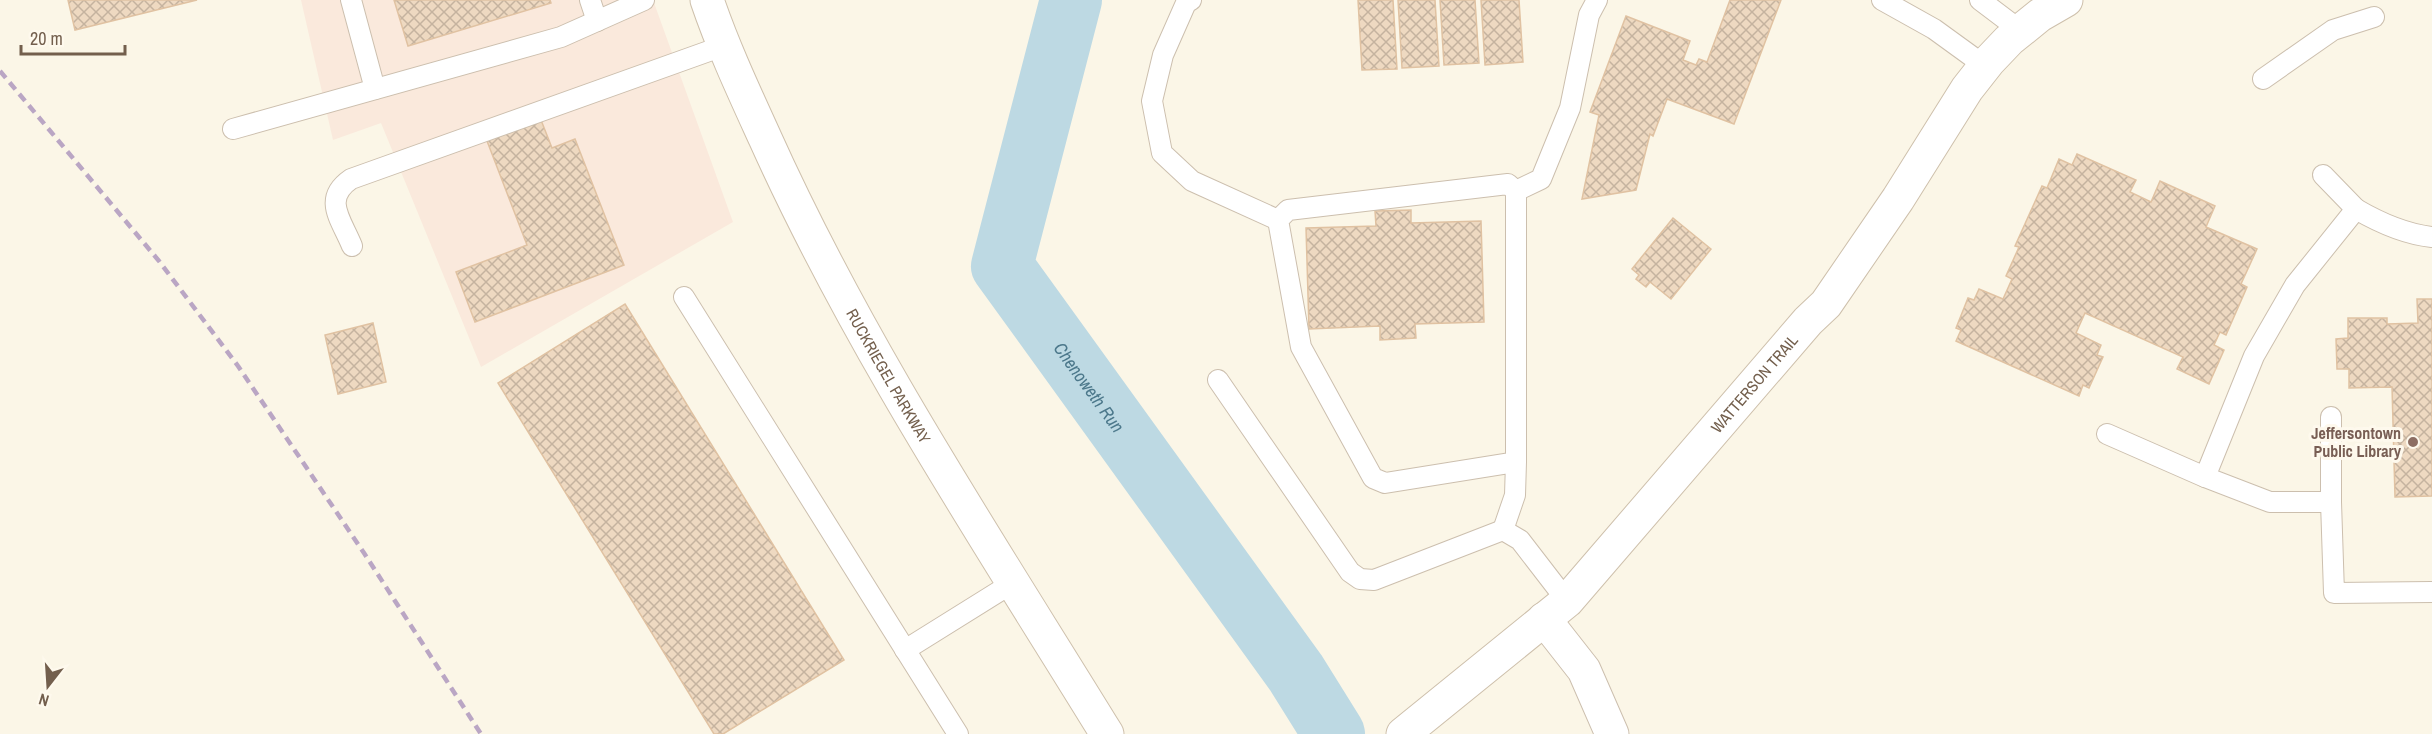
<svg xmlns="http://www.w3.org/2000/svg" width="2432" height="734" font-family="'Archivo Narrow',sans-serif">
	<defs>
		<pattern id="building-cross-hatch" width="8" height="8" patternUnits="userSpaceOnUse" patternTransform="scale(1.5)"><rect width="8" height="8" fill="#eed9c1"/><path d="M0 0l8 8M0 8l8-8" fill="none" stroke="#c5b39f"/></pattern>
	</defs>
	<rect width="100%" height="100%" fill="#fbf6e7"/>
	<polygon fill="#fae9dc" points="301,0 653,0 733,222 481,367 381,123 333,140"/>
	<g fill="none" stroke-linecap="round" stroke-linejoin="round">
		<path stroke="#bdd9e3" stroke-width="62" id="s1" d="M1071,0l-69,266 294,407 38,61"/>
	</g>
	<g fill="url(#building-cross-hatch)" stroke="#e0c2a2" stroke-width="1.5">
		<polygon points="68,0 197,0 75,30"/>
		<polygon points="394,0 550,0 551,3 408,46"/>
		<polygon points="1358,0 1393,0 1397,69 1362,70"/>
		<polygon points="1398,0 1435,0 1439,66 1402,68"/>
		<polygon points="1440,0 1475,0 1479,63 1444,65"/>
		<polygon points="1481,0 1519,0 1523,62 1485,65"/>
		<polygon points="1730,0 1781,0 1734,124 1667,99 1653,136 1650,134 1636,190 1582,199 1599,115 1590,112 1626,16 1690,41 1683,60 1696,65 1699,59 1707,62"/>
		<polygon points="541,120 552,148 575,139 624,265 475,322 456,272 527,245 487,141"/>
		<polygon points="2077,154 2136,180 2130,192 2151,202 2160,181 2215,206 2206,227 2257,249 2241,284 2247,287 2226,335 2220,332 2214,345 2224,350 2209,384 2177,369 2183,357 2085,313 2076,333 2101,345 2097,355 2103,357 2089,388 2083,385 2079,396 1956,341 1961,330 1956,328 1968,298 1974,300 1979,289 2003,299 2012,279 2006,276 2019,247 2015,246 2042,186 2047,188 2059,159 2072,165"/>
		<polygon points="1411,210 1411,223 1481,221 1484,322 1415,324 1416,338 1380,340 1380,326 1309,329 1306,228 1376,226 1375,211"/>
		<polygon points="1673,218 1711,249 1671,299 1650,282 1646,287 1636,279 1639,275 1632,269"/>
		<polygon points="2417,299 2432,299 2432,496 2395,497 2392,387 2349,388 2349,369 2337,369 2336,339 2348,338 2348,318 2387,318 2387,324 2418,323"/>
		<polygon points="625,304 844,660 723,734 714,734 498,383"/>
		<polygon points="373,323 386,382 338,394 325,335"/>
	</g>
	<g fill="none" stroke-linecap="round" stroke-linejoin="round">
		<g stroke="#ccbfae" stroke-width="22">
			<g id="service">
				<polyline points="351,0 375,89"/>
				<polyline points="590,0 597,21"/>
				<polyline points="1191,0 1186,3 1163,55 1152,101 1162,153 1192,181 1278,220"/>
				<polyline points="1882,0 1934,29 1985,66"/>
				<polyline points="1980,0 2021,31"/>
				<polyline points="2263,79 2333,30 2374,17"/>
				<polyline points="233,129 561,37 644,0"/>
				<polyline points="2323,175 2356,209"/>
				<polyline points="1516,191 1541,179 1570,108 1589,15 1597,0"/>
				<path d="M352,246c-11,-27 -30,-47 -1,-67l372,-133"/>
				<polyline points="684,297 958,734"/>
				<polyline points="1218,380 1350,572 1360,579 1374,580 1503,530 1520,540 1567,601"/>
				<path d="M2331,417v85h-61l-65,-25 49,-121 41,-71 61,-76c24,14 48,25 76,28"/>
				<polyline points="2107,434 2205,477"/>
				<polyline points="2331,502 2334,593 2432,592"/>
				<polyline points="1503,530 1515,495 1516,462 1516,191 1508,184 1288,210 1278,220 1301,347 1373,478 1385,483 1516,462"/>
				<polyline points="905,650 1014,582"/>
			</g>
		</g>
		<g stroke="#ccbfae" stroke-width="35">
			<polyline id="tertiary" points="1544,619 1584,670 1612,734"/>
		</g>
		<g stroke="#cec0ac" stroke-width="35">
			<g id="secondary">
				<path id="s2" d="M707,0c16,47 37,92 58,138 94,209 222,401 342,596"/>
				<path id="s3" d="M1403,734l164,-133 241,-280 18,-17 72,-105 69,-110 22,-28 20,-21 31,-25 26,-15"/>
			</g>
		</g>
		<use href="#service" stroke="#fff" stroke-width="20"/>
		<use href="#tertiary" stroke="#fff" stroke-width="33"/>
		<use href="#secondary" stroke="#fff" stroke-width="33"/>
		<polyline stroke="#baa6c4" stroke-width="4.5" stroke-dasharray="9 6" stroke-linecap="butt" points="0,71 159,261 238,366 364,553 481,734"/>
	</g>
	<circle fill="#8d6e63" stroke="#fef9ed" stroke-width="2" cx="2413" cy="442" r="6"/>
	<g text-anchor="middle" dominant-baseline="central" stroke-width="6" stroke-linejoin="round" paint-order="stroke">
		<g font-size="16" fill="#735f4d" stroke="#fef9ed">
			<text stroke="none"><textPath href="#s2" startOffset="418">RUCKRIEGEL PARKWAY</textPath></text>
			<text stroke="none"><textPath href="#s3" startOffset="498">WATTERSON TRAIL</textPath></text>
		</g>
		<g font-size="16" font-weight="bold" fill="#785e54" stroke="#fef9ed" text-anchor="end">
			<text x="2401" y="433">Jeffersontown<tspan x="2401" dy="18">Public Library</tspan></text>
		</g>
		<g font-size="18" font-style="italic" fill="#4c788b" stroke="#fef9ed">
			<text stroke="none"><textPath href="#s1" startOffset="424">Chenoweth Run</textPath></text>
		</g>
	</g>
	<g transform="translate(48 686) rotate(197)" stroke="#fef9ed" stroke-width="4.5" paint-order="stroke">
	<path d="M0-4.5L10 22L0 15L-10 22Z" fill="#735f4d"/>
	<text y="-9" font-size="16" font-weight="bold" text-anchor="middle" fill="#735f4d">N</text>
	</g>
	<path d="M21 45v9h104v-9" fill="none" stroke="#735f4d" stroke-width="3"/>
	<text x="30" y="45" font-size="18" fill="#735f4d" stroke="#fef9ed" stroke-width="4.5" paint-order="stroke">20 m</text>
</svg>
